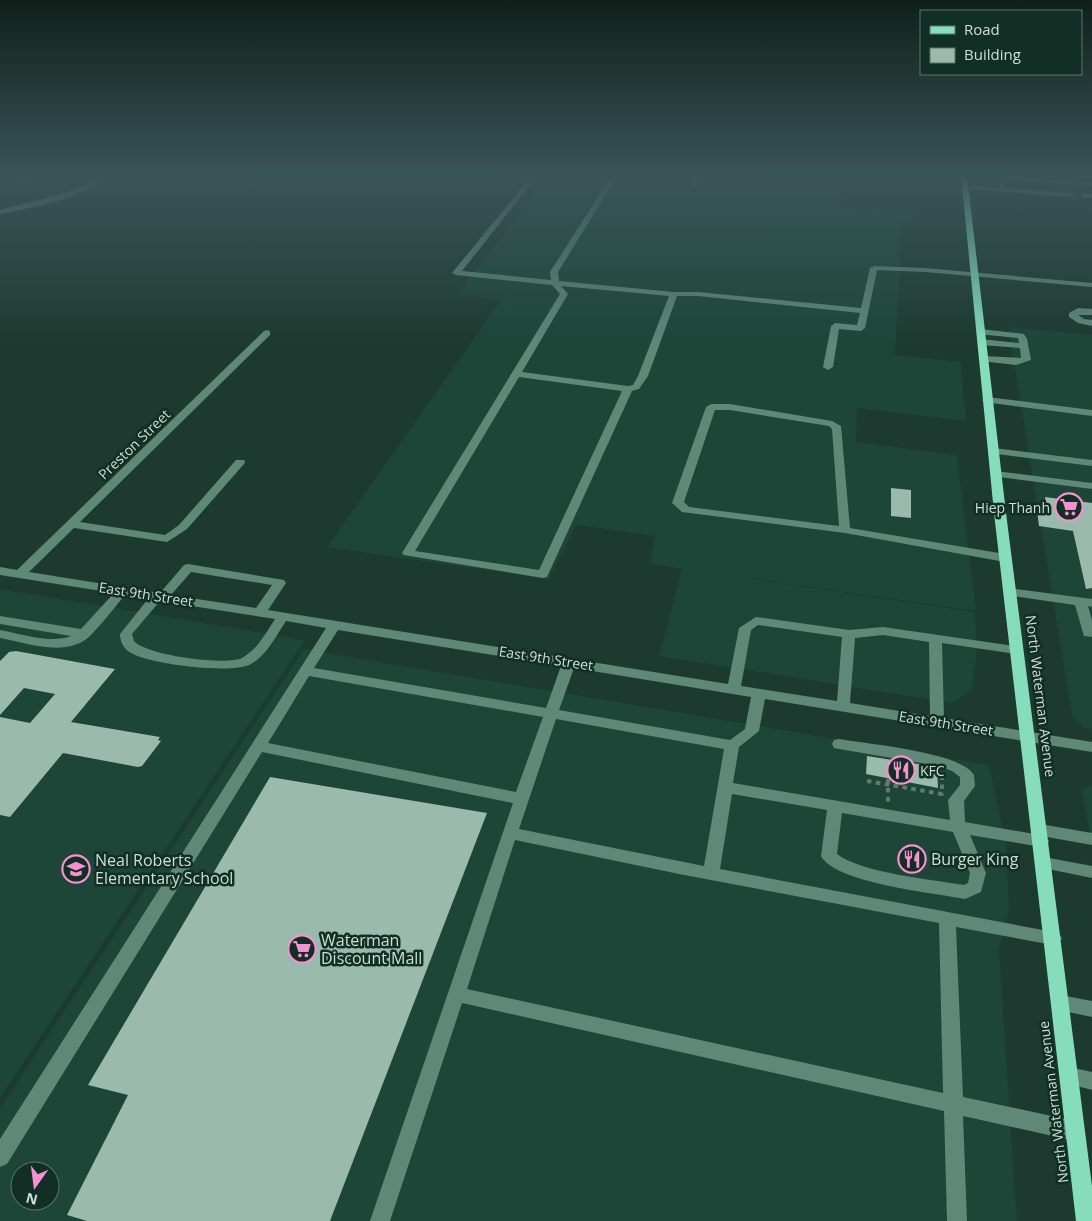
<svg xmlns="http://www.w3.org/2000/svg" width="1092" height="1221" font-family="'Open Sans',sans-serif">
	<rect width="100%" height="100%" fill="#1c3a2f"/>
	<g fill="#1d4538" fill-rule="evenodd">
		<polygon points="675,175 833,175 831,188 845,189 840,208 914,214 914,224 902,223 895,355 961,362 966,421 857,408 856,442 957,455 976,611 734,576 975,612 977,650 972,689 952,703 659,656 682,569 650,564 655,536 576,525 549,579 327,547 501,300 457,295 548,177 669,186"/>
		<polygon points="1008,327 1092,335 1092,729 1082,727 1072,715"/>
		<polygon points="0,589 305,640 0,1098"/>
		<path d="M304,649l685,116 17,78 3,68 -10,38 18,272h-1017v-113zM20,1171h30v30h-30z"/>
		<polygon points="1092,785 1092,848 1082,790"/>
	</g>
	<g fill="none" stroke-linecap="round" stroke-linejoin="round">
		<polyline stroke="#290d1f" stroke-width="3" points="0,179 31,175"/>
	</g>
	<g fill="#99baad">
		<polygon points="891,488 911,490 911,518 891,516"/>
		<polygon points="1045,497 1092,503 1092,588 1086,589 1073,531 1039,526 1037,510 1047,511"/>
		<polygon points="16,651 115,669 71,722 160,737 158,740 161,741 142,766 138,767 63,753 10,817 0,815 0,717 30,723 55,694 24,688 0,715 0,661 9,652"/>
		<polygon points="867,756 937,767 938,788 866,774"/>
		<polygon points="270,777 487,813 330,1221 87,1221 67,1215 128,1095 88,1085"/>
	</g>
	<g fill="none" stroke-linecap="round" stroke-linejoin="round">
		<polyline stroke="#375348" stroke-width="8" stroke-dasharray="8 4" stroke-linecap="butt" points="1069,195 1084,196"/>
		<polyline stroke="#617a70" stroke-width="2" stroke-dasharray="2 2" stroke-linecap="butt" points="0,186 71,175"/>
		<g stroke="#617a70" stroke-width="4" stroke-dasharray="4.5 4.5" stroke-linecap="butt">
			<polyline points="888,779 888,802"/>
			<polyline points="867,781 942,794 942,776"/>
		</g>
		<g fill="#5f8879" fill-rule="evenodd">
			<path d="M105,175h7c-27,23 -77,32 -112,39v-4l68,-18z"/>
			<path d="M532,175h6l-76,96 89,9 -1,-8 62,-97h6l-60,97 1,9 115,11h24l163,16 9,-40 4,-2 51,2 167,15v4l-167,-15 -48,-2 -12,58 -4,3 -22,-2 -6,38 -5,3 -5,-3 8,-41 4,-3 22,2 3,-12 -162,-17h-21l-29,80 -9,13 -7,2 -85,186 -4,1 -139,-23 -2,-2 158,-259 -8,-9 -96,-10 -4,-2zM561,286l108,10 -31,80 -5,9 -5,1 -106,-14 46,-78zM519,377l103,14 -83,179 -124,-19z"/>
			<polygon points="697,175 703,175 697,186 693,186"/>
			<polygon points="979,175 1001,175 1092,182 1092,186 982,177"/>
			<polygon points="1002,182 1005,184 1006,188 1069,193 1072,195 1069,197 965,189 962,187 965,185 999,188 999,184"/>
			<polygon points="1084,194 1092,194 1092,198 1082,197 1082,195"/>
			<polygon points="1078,308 1092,309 1092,315 1078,315 1084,319 1092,320 1092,326 1078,323 1069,317 1069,313"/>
			<polygon points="980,329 1024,334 1027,339 1031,360 1016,365 980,361 980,357 983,356 1021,358 1020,348 981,345 977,342 981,339 1019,343 1018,338 977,334 976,332"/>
			<path d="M267,330l3,1v4l-190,187 85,13 14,-10 57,-65h8l1,2 -1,2 -57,65 -20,13 -93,-14 -45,44 131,21 24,-28 4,-1 96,16 2,3 -18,27 460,74 11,-56 17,-11 93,13 34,-3 138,20 2,3 -7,4 -74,-11 2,75 148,24v10l-327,-53 -6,32 -20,16 -6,36 217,37 -2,-20 12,-15v-8l-8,-6 -13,-5 -100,-17 -5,-1 -2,-4 2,-4 5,-1c28,5 122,13 135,36l1,11 -11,15 1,21 69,12 -2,-4 3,-4 5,-2 52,9v12l-45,-8 2,4 -2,4 -6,2 -71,-12 16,38 -5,19 -16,7c-31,-6 -130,-16 -144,-43l6,-46 -95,-16 -12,75 339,64 3,5 -3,5 -6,2 -97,-18 7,170 112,24 7,3 3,7 -3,7 -7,3 -112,-25 4,105h-20l-3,-110 -482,-108 -72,218h-20l143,-418 -251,-51 -255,412 -7,3v-28l326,-511 -40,-7c-10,15 -20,36 -37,44 -20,9 -105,-1 -121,-14 -5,-4 -8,-10 -8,-17l28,-35 -23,-4c-11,13 -23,29 -35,41 -23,22 -63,7 -90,2v-8c23,4 49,14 71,6l-71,-12v-8l81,13 33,-36 -114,-18v-8l17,3 247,-239zM191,572l81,13 -16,23 -85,-13zM160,601l115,18c-9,14 -18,31 -33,39 -17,8 -97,-3 -108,-17l-2,-7zM758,625l84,12 -5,64 -96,-15 10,-56zM338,630l223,36 -15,42 -232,-40zM883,635l46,7 1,74 -80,-13 5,-65zM574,668l177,29 -6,32 -15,11 -171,-30zM309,676l234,41 -27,75 -248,-49zM556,719l168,30 -20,117 -185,-37zM842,813l111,19 17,41 -2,10 -4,2c-31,-5 -105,-13 -127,-31zM515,840l164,34 260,49 4,170 -476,-104z"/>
			<polygon points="987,397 1092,410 1092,416 984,402 982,400"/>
			<path d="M730,404l102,17 9,5 9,102 155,26 6,4 -6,4 -160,-29 -163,-21 -10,-9 34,-96 5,-3zM715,410h15l99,16 3,3 7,97 -150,-19 -5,-5z"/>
			<polygon points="993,448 1092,460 1092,466 989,453 988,451"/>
			<polygon points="995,471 1092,483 1092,489 991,476 990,474 991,472"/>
			<polygon points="1009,588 1092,599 1092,607 1088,606 1092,620 1092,637 1084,636 1083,633 1075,605 1005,595 1003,592"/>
			<polygon points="1044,857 1092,866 1092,878 1038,867 1036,863 1038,859"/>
			<polygon points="1060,995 1092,1001 1092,1017 1054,1009 1051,1003 1054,997"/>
			<polygon points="1069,1067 1092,1072 1092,1090 1062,1082 1060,1076 1062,1070"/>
		</g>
		<polygon fill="#85ddbe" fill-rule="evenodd" points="961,175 967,175 1006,513 1092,1186 1092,1221 1076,1221 994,513"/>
	</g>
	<linearGradient id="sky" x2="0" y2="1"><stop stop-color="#0f201a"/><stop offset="0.51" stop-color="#3a5558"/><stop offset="1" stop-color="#3a5558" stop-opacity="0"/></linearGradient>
	<rect width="1092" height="346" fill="url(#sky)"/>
	<defs>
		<g id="supermarket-ring" transform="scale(1.4375)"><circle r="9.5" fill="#112f25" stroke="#f790ce" stroke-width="1.5"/><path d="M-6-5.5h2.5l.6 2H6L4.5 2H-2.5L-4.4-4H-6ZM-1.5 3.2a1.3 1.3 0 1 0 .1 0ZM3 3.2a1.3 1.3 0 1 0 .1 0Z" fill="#f790ce"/></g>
		<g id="restaurant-ring" transform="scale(1.4375)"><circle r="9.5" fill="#112f25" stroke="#f790ce" stroke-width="1.5"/><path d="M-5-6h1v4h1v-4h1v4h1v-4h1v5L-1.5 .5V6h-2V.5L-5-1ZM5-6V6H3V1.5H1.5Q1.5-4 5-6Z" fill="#f790ce"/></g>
		<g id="school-ring" transform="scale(1.4375)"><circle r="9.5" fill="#112f25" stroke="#f790ce" stroke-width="1.5"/><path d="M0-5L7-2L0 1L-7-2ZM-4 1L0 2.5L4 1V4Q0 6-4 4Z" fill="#f790ce"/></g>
	</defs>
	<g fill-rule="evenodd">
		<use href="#supermarket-ring" x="1069" y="507"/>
		<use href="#restaurant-ring" x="901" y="770"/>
		<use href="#restaurant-ring" x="912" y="859"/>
		<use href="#school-ring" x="76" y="869"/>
		<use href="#supermarket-ring" x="302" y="949"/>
	</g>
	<g text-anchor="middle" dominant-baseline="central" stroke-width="5" stroke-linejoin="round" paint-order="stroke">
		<g font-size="14" fill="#cdded7" stroke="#112f25">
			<text transform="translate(134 444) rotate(-44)">Preston Street</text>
			<text transform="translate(146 594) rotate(9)">East 9th Street</text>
			<text transform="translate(546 658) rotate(9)">East 9th Street</text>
			<text transform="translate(1041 696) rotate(83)">North Waterman Avenue</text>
			<text transform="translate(946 723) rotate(9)">East 9th Street</text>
			<text transform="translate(1053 1102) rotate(-97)">North Waterman Avenue</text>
		</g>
		<g font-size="14" fill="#cdded7" stroke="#112f25" text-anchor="end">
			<text x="1050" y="507">Hiep Thanh</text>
			<text x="920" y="770" text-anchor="start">KFC</text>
		</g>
		<g font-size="16" fill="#cdded7" stroke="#112f25" text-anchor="start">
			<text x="931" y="859">Burger King</text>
			<text x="95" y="860">Neal Roberts<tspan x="95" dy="18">Elementary School</tspan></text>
			<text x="321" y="940">Waterman<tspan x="321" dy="18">Discount Mall</tspan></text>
		</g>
	</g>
	<rect x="920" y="10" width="162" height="65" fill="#112f25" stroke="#5c756c"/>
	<rect x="930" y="26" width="25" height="8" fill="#85ddbe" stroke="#5c756c"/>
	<text x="964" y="35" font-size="15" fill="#cdded7">Road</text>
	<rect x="930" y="48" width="25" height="15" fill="#99baad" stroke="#5c756c"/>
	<text x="964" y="60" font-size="15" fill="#cdded7">Building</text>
	<g transform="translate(35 1186) rotate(194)"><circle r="24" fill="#112f25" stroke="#5c756c"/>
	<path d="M0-4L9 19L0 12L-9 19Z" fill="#f790ce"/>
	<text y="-8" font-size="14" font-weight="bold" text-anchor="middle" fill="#cdded7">N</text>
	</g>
</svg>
